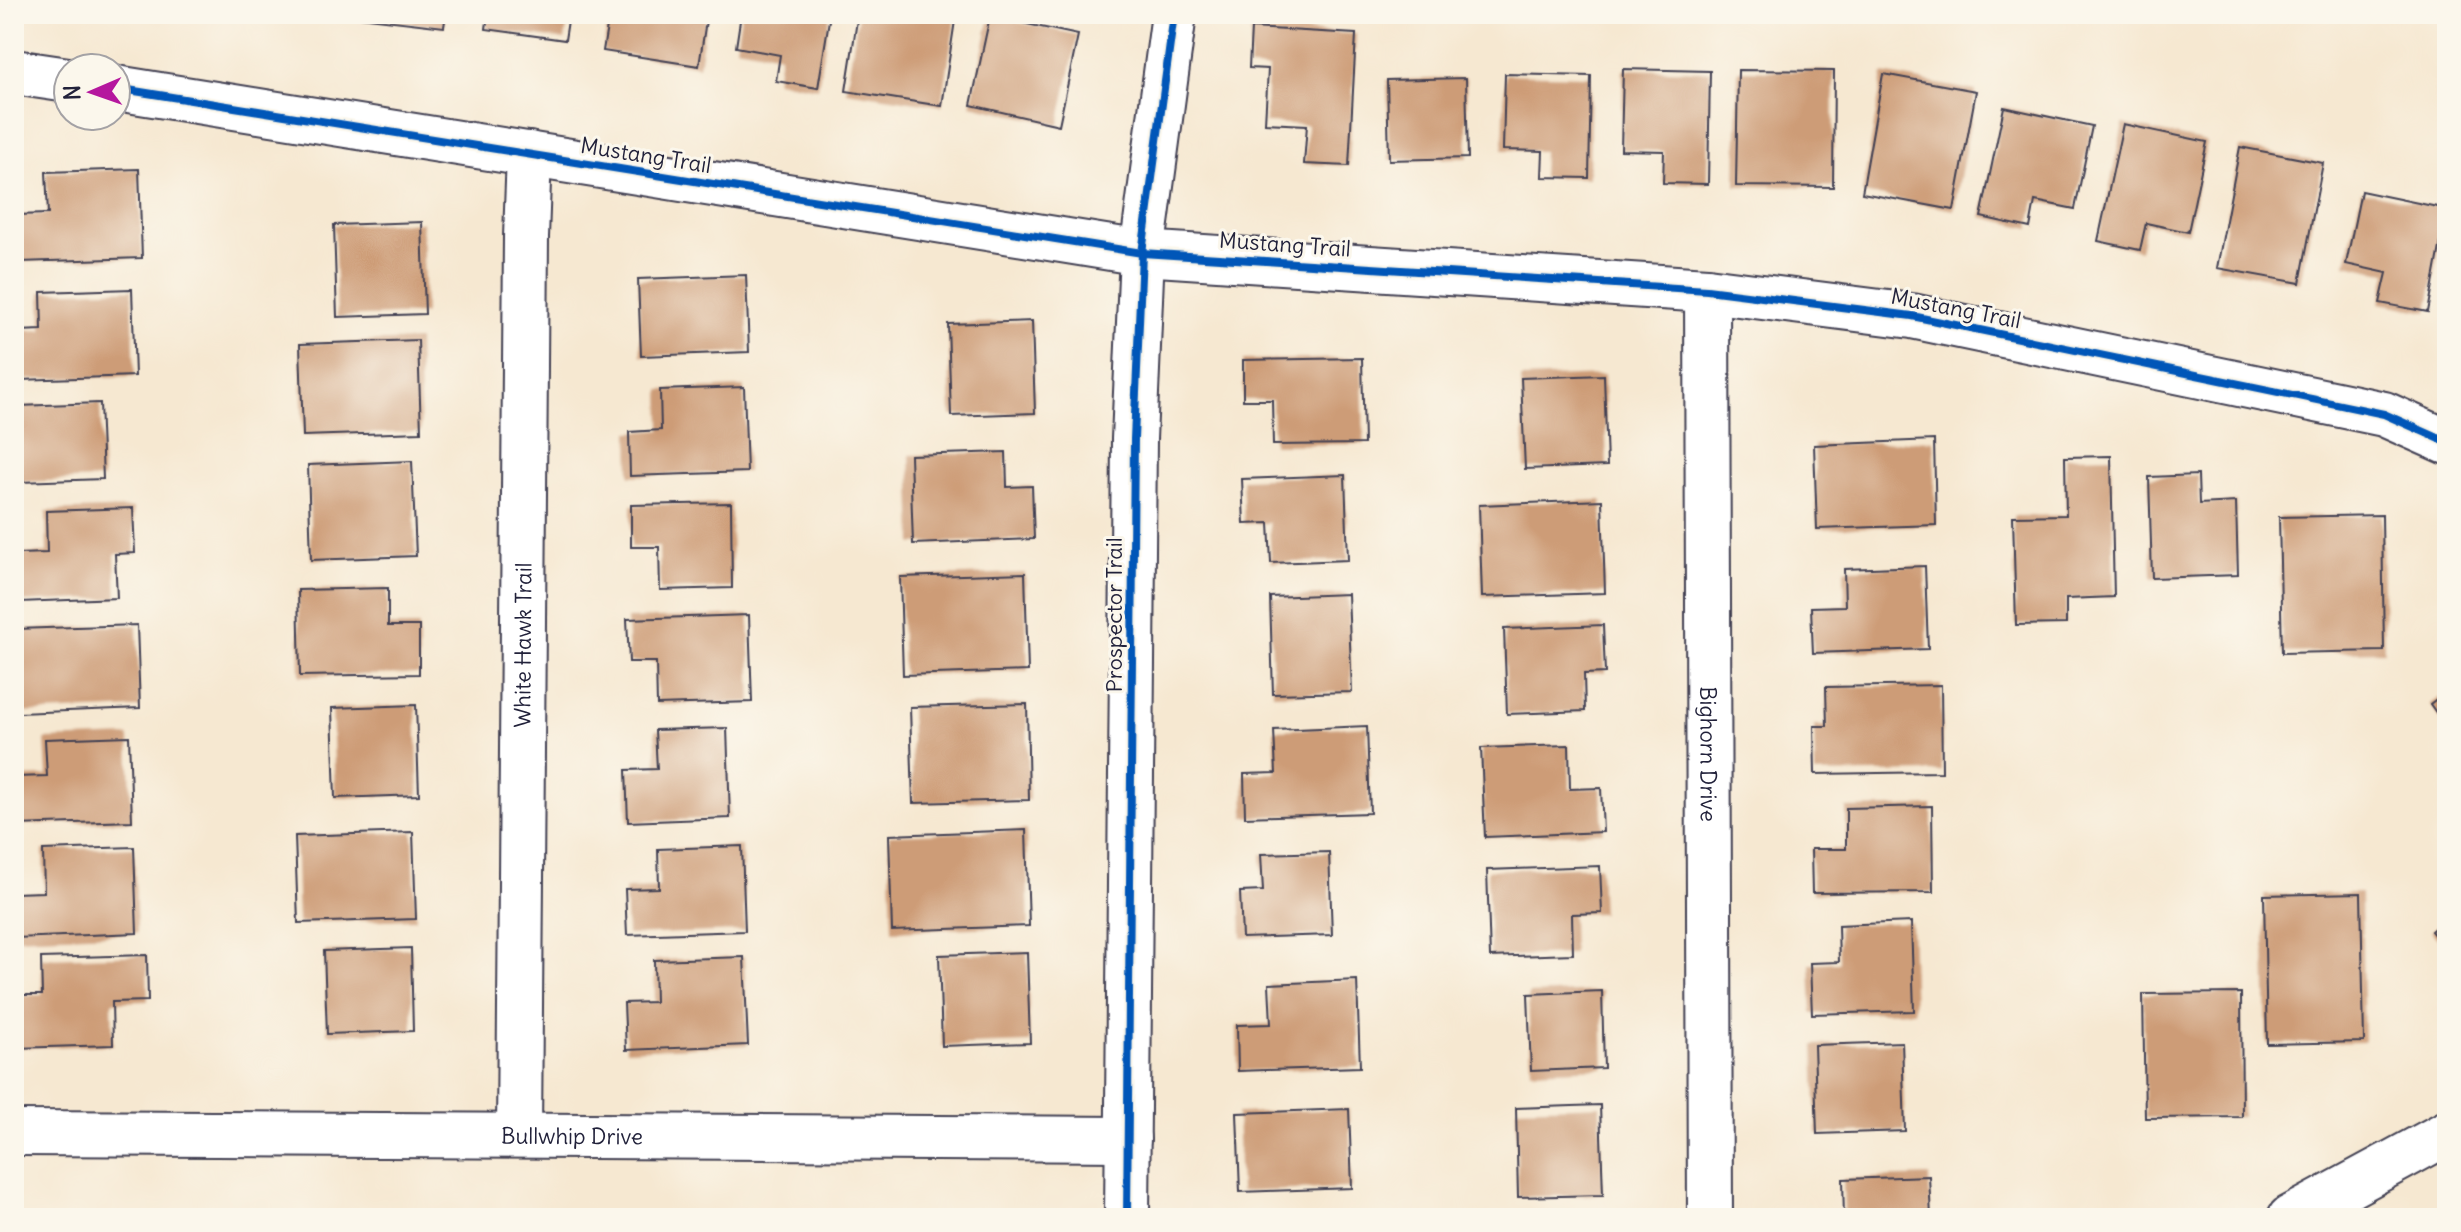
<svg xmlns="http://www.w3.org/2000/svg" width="2461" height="1232" font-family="Delius,sans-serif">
	<rect width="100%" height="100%" fill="#fbf7ec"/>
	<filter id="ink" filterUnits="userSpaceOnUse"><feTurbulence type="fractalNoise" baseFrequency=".0125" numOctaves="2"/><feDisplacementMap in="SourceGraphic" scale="16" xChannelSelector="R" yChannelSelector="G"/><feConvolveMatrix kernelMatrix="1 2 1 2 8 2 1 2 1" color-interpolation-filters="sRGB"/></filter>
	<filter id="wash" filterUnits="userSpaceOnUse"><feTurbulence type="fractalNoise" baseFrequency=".006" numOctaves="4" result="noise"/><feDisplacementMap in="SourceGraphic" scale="32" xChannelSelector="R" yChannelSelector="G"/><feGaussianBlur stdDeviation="1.8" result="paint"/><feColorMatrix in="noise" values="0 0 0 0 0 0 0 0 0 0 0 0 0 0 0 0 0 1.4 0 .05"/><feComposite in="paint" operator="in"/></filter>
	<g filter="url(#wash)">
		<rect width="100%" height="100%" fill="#f6e8d1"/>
		<g id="blocks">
			<g fill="#cd9c77">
				<polygon points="360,14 446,14 444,27 359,17"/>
				<polygon points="488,14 569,14 565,40 486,29"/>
				<polygon points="609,14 707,14 699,66 603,51"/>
				<polygon points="741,14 830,14 818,88 776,81 780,55 736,47"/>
				<polygon points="858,14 956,14 942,106 846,91"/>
				<polygon points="990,16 1078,35 1059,125 971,105"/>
				<polygon points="1251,28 1356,34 1349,166 1304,164 1307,125 1265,123 1268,69 1249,68"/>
				<polygon points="1623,69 1710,71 1708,184 1663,183 1664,151 1621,150"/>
				<polygon points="1738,70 1834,71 1833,187 1736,186"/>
				<polygon points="1505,74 1591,76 1589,178 1542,177 1543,151 1503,150"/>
				<polygon points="1883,74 1976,91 1954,210 1862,193"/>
				<polygon points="1466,78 1468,158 1389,160 1387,80"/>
				<polygon points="2004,107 2092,126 2075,209 2035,201 2030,228 1981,217"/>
				<polygon points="2123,124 2207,142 2188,232 2146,223 2140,250 2098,241"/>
				<polygon points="2240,147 2323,163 2300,283 2217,268"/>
				<polygon points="139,169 142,258 19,262 17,215 48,214 46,172"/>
				<polygon points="2361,191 2447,209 2428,312 2380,303 2387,273 2346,264"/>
				<polygon points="422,222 425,314 337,317 334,225"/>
				<polygon points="746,275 749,352 641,356 638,279"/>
				<polygon points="132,289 135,376 20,380 19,331 42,330 41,292"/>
				<polygon points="1032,321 1035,413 951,416 948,324"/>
				<polygon points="418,340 421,432 303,436 300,344"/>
				<polygon points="1362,358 1364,444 1273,445 1272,400 1243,400 1243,360"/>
				<polygon points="1604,375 1607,466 1525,469 1521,378"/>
				<polygon points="744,387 747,472 630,476 629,432 661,430 660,390"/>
				<polygon points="100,403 103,479 20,482 18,406"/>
				<polygon points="1934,440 1936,525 1817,529 1814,445"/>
				<polygon points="1006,452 1007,487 1032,486 1034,539 913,544 910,455"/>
				<polygon points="2111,456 2114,597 2066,599 2066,624 2016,625 2013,516 2066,515 2065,457"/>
				<polygon points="412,461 416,556 311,560 308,465"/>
				<polygon points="1345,475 1348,560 1271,563 1269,523 1244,524 1242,479"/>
				<polygon points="2198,475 2199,504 2236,502 2238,575 2152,578 2149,477"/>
				<polygon points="1602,500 1605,593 1482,597 1479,505"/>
				<polygon points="731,503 732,588 660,590 659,547 631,547 631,505"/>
				<polygon points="133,508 135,553 115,554 117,598 20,602 18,554 47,553 46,511"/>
				<polygon points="2382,515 2384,651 2282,653 2279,517"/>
				<polygon points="1925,566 1928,649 1813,653 1811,607 1845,606 1844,569"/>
				<polygon points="1025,573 1028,671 903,675 900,577"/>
				<polygon points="388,588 388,626 419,626 419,674 300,676 298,590"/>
				<polygon points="1348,594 1352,692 1273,694 1270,597"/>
				<polygon points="749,615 752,702 657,705 656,662 629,662 627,619"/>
				<polygon points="137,625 140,708 19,713 16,629"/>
				<polygon points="1603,625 1605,673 1584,674 1585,711 1507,714 1504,629"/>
				<polygon points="1941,685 1942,772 1815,774 1814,726 1827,726 1826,687"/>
				<polygon points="2447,691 2447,728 2430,704"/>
				<polygon points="1027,704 1029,800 913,803 910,707"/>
				<polygon points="416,705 419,795 335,798 332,708"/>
				<polygon points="1367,726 1370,813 1245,817 1244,774 1276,773 1274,730"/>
				<polygon points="727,728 730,818 628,822 626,770 657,769 655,730"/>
				<polygon points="129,736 132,821 16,825 15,777 47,776 45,739"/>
				<polygon points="1569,745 1570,789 1601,788 1603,832 1485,837 1481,748"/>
				<polygon points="1932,806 1933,892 1812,893 1811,849 1846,849 1846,808"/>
				<polygon points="1026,830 1029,926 892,931 889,835"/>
				<polygon points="413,832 416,919 298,923 295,836"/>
				<polygon points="742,846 745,931 627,935 625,889 659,888 658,849"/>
				<polygon points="134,847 137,933 15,938 14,893 44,892 43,850"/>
				<polygon points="1329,852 1332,935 1242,938 1240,892 1263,891 1261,854"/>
				<polygon points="1600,866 1602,913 1572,914 1573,954 1490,957 1487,870"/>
				<polygon points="2361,893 2364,1042 2267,1044 2264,895"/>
				<polygon points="2447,917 2447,950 2431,931"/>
				<polygon points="1911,922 1914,1011 1812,1014 1810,963 1839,962 1838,925"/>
				<polygon points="411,948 413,1031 327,1034 324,951"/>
				<polygon points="1027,952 1030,1043 942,1046 939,955"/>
				<polygon points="147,955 148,1001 112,1002 113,1045 14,1048 14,995 42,995 41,958"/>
				<polygon points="744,957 748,1045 626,1050 624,1003 655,1002 654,960"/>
				<polygon points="1357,980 1360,1067 1238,1071 1237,1025 1271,1024 1269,984"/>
				<polygon points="1602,991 1604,1068 1531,1071 1528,994"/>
				<polygon points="2241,993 2242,1117 2145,1118 2143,994"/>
				<polygon points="1902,1042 1905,1131 1817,1134 1814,1045"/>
				<polygon points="1600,1105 1603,1195 1518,1197 1516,1108"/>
				<polygon points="1349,1109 1352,1188 1240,1192 1237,1113"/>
				<polygon points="1929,1176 1931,1218 1844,1218 1843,1179"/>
			</g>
		</g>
	</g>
	<g filter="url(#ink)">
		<use href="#blocks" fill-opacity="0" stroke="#424052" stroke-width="2"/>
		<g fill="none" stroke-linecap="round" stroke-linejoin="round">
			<g stroke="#424052" stroke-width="48">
				<g id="street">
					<polyline points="14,72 68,80"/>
					<polyline points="116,88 1142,253 1707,290 1912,316 2384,414 2447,442"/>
					<path id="s1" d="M1707,290l3,928"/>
					<path id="s2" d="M14,1133l1114,6"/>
					<path id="s3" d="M519,1135l7,-898 3,-83"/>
					<polyline points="1127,1218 1134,439 1142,253 1174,14"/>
					<polyline points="2290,1218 2447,1133"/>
				</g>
			</g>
			<use href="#street" stroke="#fff" stroke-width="44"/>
			<g stroke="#fbf7ec" stroke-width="13">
				<g id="cycleway">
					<polyline points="116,88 1142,253 1707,290 1912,316 2384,414 2447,442"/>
					<polyline points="1127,1218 1134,439 1142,253 1174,14"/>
				</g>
			</g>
			<use href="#cycleway" stroke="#0057b8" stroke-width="8"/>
		</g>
	</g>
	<g text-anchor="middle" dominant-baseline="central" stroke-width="6" stroke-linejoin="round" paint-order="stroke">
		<g font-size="22" fill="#22223b" stroke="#fbf7ec">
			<text transform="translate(646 155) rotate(9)">Mustang Trail</text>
			<text transform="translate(1285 244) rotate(4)">Mustang Trail</text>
			<text transform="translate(1956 308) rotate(11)">Mustang Trail</text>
			<text transform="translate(1114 615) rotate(-90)">Prospector Trail</text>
			<text stroke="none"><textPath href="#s3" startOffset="490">White Hawk Trail</textPath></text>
			<text stroke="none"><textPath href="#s1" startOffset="464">Bighorn Drive</textPath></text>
			<text stroke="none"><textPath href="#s2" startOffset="558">Bullwhip Drive</textPath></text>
		</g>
	</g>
	<rect width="2461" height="1232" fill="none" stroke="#fbf7ec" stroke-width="48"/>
	<g transform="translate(92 92) rotate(268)"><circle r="38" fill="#fbf7ec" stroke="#a4a2a5" stroke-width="2"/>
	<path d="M0-6L14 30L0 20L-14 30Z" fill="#b5179e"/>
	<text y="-12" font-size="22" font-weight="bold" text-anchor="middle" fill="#22223b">N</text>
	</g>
</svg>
